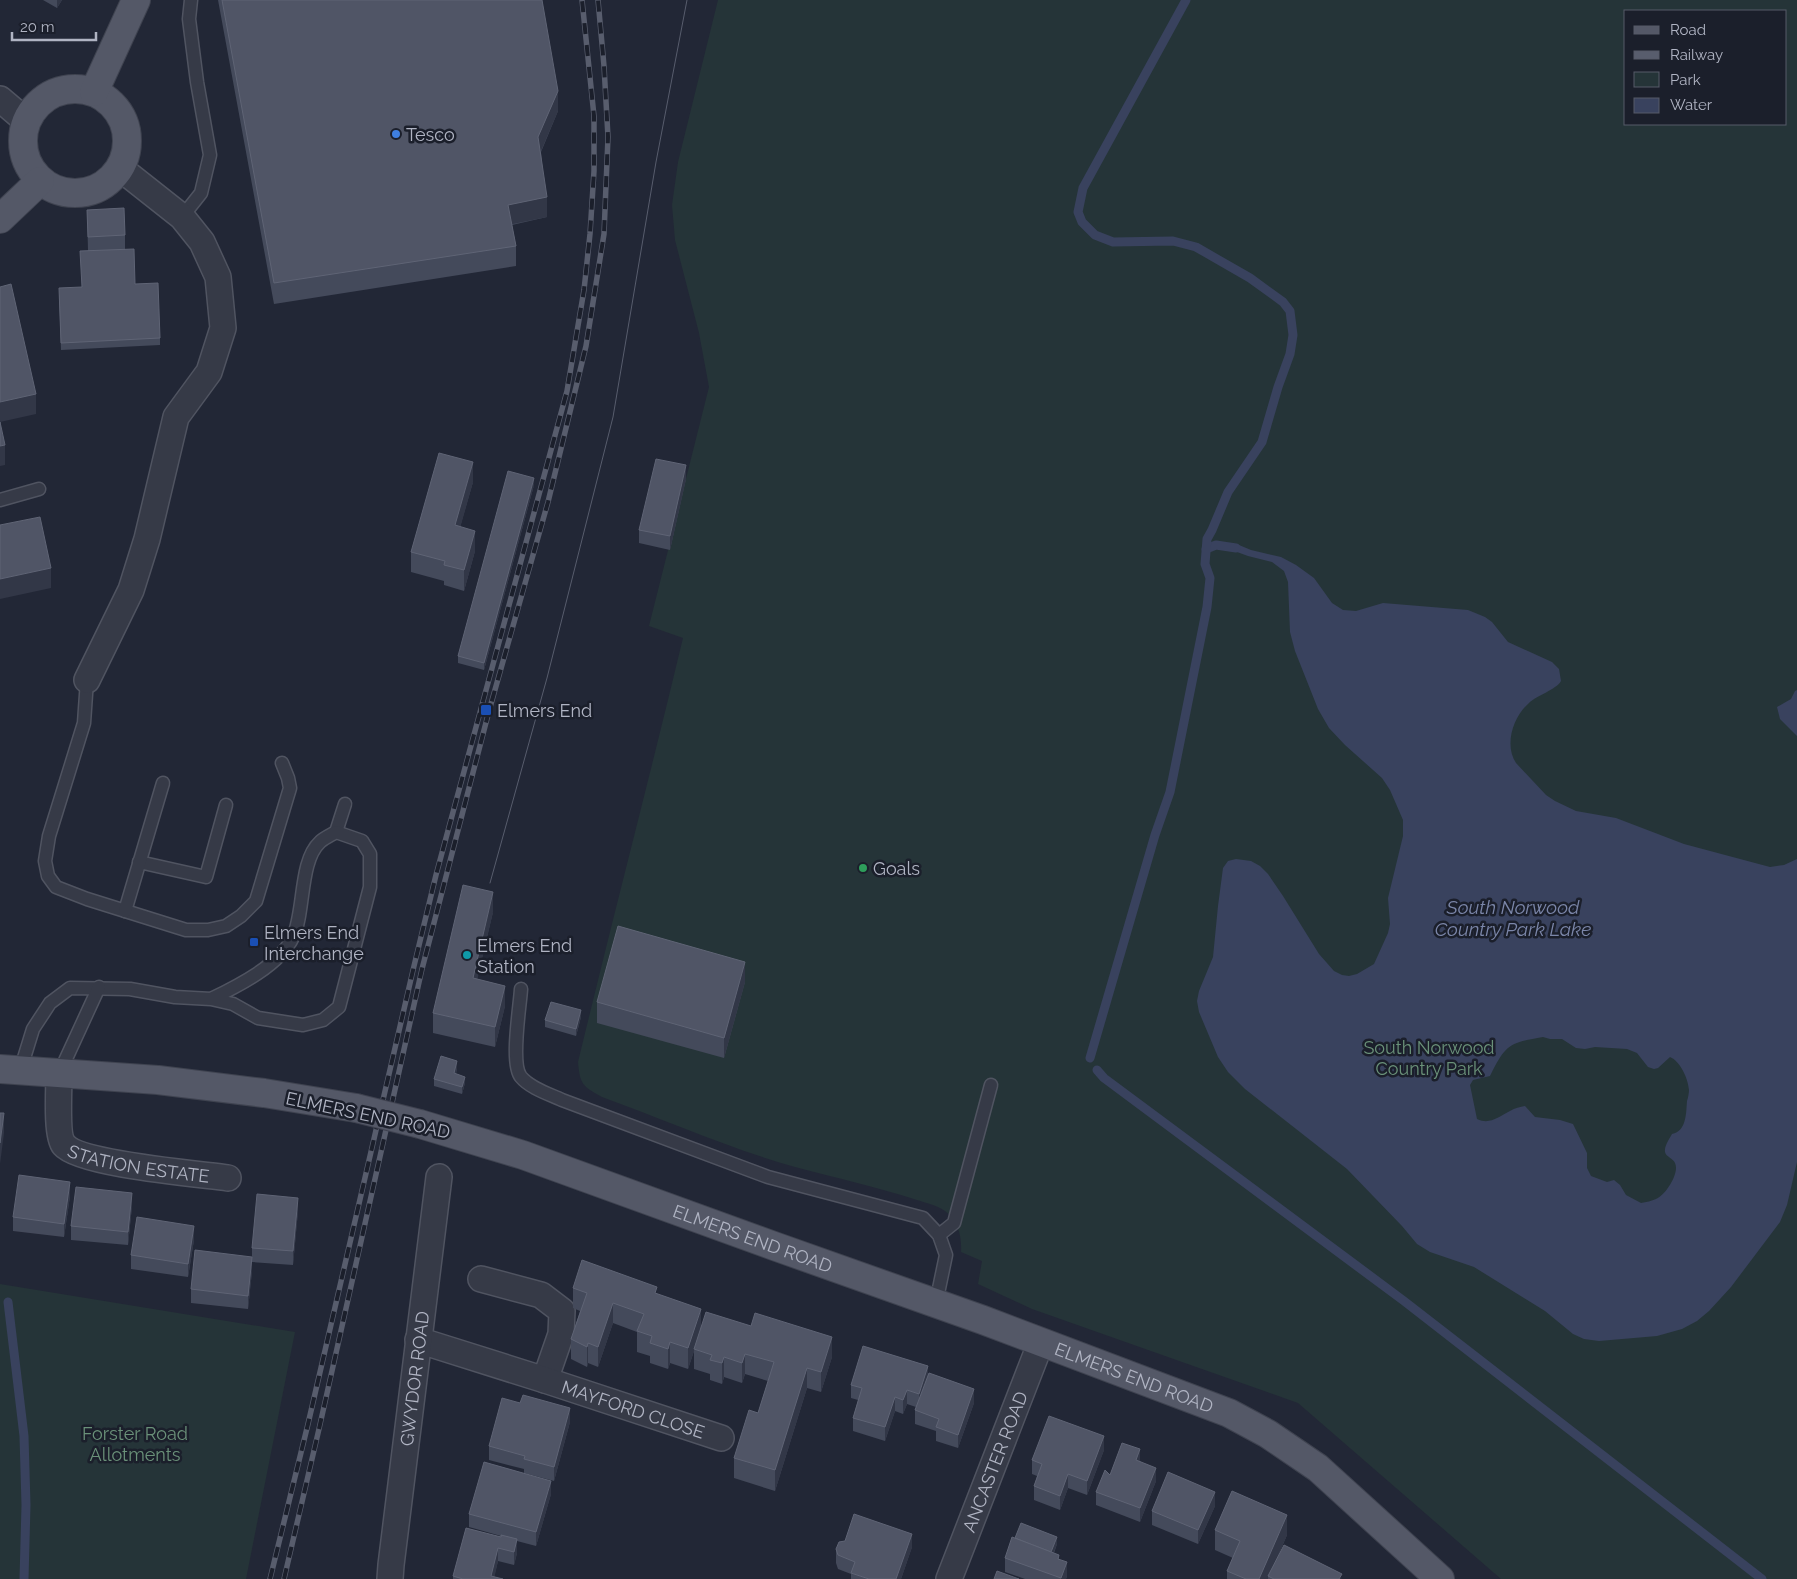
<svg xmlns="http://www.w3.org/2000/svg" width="1797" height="1579" font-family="Raleway,sans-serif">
	<rect width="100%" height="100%" fill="#222736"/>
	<g fill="#253438" fill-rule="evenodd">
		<path d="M718,0h1079v1579h-296l-203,-176 -266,-94 -54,-25 4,-23 -21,-9c1,-16 -3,-31 -16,-41 -8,-6 -19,-8 -28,-11 -40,-13 -81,-22 -122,-33 -64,-18 -130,-47 -193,-70 -20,-11 -22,-13 -24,-35 34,-141 71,-282 105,-424l-34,-12 60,-239 -10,-54 -24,-93 -3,-35 6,-43zM1626,11h160v113h-160z"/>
		<polygon points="0,1284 295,1332 246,1579 0,1579"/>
	</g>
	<g fill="#39425e" fill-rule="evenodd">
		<path d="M1239,545l12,5 30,7 15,8 18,13 18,25 11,7 13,1 27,-8 85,7 17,7 7,5 16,20 44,20 7,7 2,12c-5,9 -24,14 -32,22 -16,14 -25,42 -13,60l30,32 9,6 21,10 40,7 68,26 86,23 14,-2 13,-6v303l-10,43 -7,17 -49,65 -22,24 -12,10 -15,8 -25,7 -58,5 -15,-2 -11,-5 -28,-23 -71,-44 -44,-15 -13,-8 -15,-18 -55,-57 -102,-80 -17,-17 -10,-15 -19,-45 -2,-11 2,-10 14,-34 5,-51 5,-38 5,-7 8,-2 15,2 9,5 8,8 15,22 36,58 15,17 8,4 7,1 8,-2 17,-10 14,-31 2,-9 -2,-26 15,-62v-16l-13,-30 -8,-12 -37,-33 -16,-17 -11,-19 -23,-58 -5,-19 -2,-50 -4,-11 -12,-9 -24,-6 -11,-4zM1543,1037l7,2h12l14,9 9,1 10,-2 32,2 10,4 11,14 6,2 4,-1 12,-11c10,4 18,21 19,33 0,3 -1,8 -2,11 -1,11 0,30 -15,33 -2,4 -8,12 -7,18 1,5 8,6 10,11 5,10 -10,33 -19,36 -4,2 -10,3 -15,4l-15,-8 -6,-10 -6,-5 -7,2 -16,-6 -4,-8v-15l-14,-29 -13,-4 -25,-3 -10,-11c-5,1 -10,2 -15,5 -12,6 -20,14 -33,8l-7,-34 3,-5 17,-4c16,-32 19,-33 53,-39z"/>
		<polygon points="1797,690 1797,736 1780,719 1777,707 1791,699 1795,691"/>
	</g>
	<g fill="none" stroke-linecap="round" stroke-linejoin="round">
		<g stroke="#39425e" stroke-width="9">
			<polyline points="1206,549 1216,545 1236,548"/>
			<polyline points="1090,1058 1155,835 1170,792 1207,607 1210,578 1205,564 1207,539 1212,530 1228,492 1262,442 1278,387 1290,354 1293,335 1290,311 1283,302 1250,278 1196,247 1173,241 1113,242 1095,235 1082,222 1078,212 1083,188 1186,0"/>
			<polyline points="1097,1070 1104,1078 1404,1301 1762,1579"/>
			<polyline points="8,1302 24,1436 26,1505 24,1579"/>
		</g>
		<g stroke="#505461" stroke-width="15">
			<g id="service">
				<polyline points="182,217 201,193 210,155 197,82 189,19 191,0"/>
				<polyline points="0,500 39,489"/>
				<polyline points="87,680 84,723 49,836 45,861 48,876 56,887 87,899 186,930 208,930 226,926 241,916 256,901 290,788 288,778 282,763"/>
				<polyline points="336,832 345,804"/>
				<polyline points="139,862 206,877 226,805"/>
				<polyline points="125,911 163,783"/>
				<path d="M521,989c-1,18 -11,75 0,88 9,11 28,17 41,23l206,77 155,41 16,17 7,20 -10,48"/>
				<path d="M20,1071l13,-42 17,-26 20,-15 60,1 45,8 36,2 22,5 25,14 45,7 20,-5 16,-13 31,-120v-33l-8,-13 -26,-9c-5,3 -12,6 -16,10 -21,19 -15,70 -27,95 -13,28 -55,49 -82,62"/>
				<polyline points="59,1074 99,987"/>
				<polyline points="939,1235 954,1223 991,1085"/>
			</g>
		</g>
		<g stroke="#505461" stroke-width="28">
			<g id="minor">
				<polyline points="0,99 26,121"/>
				<polyline points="87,680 131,590 147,539 176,417 209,372 223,328 218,277 202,242 182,217 120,168"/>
				<path id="s1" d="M59,1074c0,14 -3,62 5,71 16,19 135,29 164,33"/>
				<polyline points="481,1279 541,1295 562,1311 561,1334 545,1380"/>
				<path id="s2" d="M418,1340l127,40 176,58"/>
				<path id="s3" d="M390,1579l1,-14 48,-388"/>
				<path id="s4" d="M949,1579l92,-237"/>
			</g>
		</g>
		<g stroke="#3f4350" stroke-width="30">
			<g id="primary">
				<circle cx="75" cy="141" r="52"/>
				<polyline points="94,92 136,0"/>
				<polyline points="0,219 40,181"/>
				<polyline points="0,1069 158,1080 264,1093 356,1108"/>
				<path id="s5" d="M420,1124l103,31 251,91 209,74 246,93 39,21 50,34 122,111"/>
			</g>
		</g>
		<use href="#service" stroke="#363a47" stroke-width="12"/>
		<use href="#minor" stroke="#363a47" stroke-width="25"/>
		<use href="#primary" stroke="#545867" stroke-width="28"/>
		<polyline stroke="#585d6d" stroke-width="1" points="490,883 547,678 613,417 656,162 687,0"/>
		<g stroke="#585d6d" stroke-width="5.5">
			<g id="rail">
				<polyline points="270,1579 308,1424 414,966 436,875 567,391 584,290 590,234 594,171 594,116 582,0"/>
				<polyline points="284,1579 319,1429 422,969 489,711 548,502 586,346 604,234 608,137 604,66 598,0"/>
			</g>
		</g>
		<use href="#rail" stroke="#1b1f2b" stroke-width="4" stroke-dasharray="11" stroke-linecap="butt"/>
		<g stroke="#3f4350" stroke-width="30" stroke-linecap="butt">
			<polyline id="primary-bridge" points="356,1108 420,1124"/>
		</g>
		<use href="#primary-bridge" stroke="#545867" stroke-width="28"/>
	</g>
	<g fill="#444a5b">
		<polygon points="43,0 62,0 57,8"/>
		<polygon points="218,0 542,0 558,111 541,152 547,217 512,225 516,246 516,266 274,304"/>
		<polygon points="87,210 125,235 125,249 135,284 160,338 160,345 61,350 59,295 82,287 88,251"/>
		<polygon points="686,479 670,550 639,543 639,530"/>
		<polygon points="473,482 460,527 475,551 464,591 444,585 444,581 411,572 411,552"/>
		<polygon points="534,485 484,670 458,663 458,656"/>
		<polygon points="493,912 477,979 505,1006 495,1047 433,1033 433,1013"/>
		<polygon points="745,982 724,1058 597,1023 597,1002"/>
		<polygon points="581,1017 576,1036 545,1027 545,1020"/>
		<polygon points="457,1068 456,1074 465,1083 462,1094 434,1086 434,1079"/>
		<polygon points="70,1196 64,1237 13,1231 13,1217"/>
		<polygon points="132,1206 128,1245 71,1240 71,1226"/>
		<polygon points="298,1211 293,1265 252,1262 252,1248"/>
		<polygon points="194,1240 188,1277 131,1269 131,1255"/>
		<polygon points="252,1271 248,1309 191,1303 191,1289"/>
		<polygon points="573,1288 657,1294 701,1326 832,1357 821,1392 807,1388 775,1491 734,1478 734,1458 758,1413 768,1381 745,1374 742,1383 724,1377 722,1384 710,1380 710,1374 694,1369 694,1351 688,1369 670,1363 668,1369 650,1363 650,1356 637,1352 637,1332 613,1323 598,1367 588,1363 587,1367 571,1359 571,1339 580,1311 573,1308"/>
		<polygon points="928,1375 974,1403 958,1448 936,1441 936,1431 915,1424 915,1410 916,1407 907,1404 903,1414 895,1411 885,1441 853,1431 853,1418 858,1400 851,1398 851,1385"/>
		<polygon points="570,1422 554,1481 524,1473 524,1469 489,1460 489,1446"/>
		<polygon points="1104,1450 1087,1495 1068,1488 1060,1510 1034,1500 1034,1486 1037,1476 1032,1474 1032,1460"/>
		<polygon points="1140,1461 1156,1481 1140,1522 1096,1505 1096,1492 1110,1475"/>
		<polygon points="551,1494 536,1546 517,1541 517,1553 514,1565 498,1561 494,1577 503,1579 453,1579 453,1576 501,1537 501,1536 469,1527 469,1514"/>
		<polygon points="1215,1506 1198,1544 1152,1525 1152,1511"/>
		<polygon points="1215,1530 1287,1535 1275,1563 1342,1579 1268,1579 1268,1578 1268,1579 1227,1579 1227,1571 1233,1558 1215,1550"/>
		<polygon points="1015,1538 1057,1544 1054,1553 1059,1559 1067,1576 1066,1579 1025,1579 1005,1572 1005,1558"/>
		<polygon points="912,1547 901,1579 851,1579 851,1574 838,1569 836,1563 836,1549"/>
	</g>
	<g fill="#323747">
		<polygon points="57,0 62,0 57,8"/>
		<polygon points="558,91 558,111 538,158 538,137"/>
		<polygon points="547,197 547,217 508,225 508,205"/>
		<polygon points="36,394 36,414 0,422 0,402"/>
		<polygon points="5,445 5,465 0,466 0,446"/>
		<polygon points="473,462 473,482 455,546 455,525"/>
		<polygon points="686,465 686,479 670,550 670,536"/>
		<polygon points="534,478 534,485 484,670 484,663"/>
		<polygon points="475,531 475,551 464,591 464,570"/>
		<polygon points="51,568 51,588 0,599 0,579"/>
		<polygon points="493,892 493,912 473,998 473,978"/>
		<polygon points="745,962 745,982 724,1058 724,1038"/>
		<polygon points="505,986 505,1006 495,1047 495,1027"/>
		<polygon points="581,1010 581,1017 576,1036 576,1029"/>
		<polygon points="457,1061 457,1068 454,1080 454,1073"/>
		<polygon points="465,1077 465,1083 462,1094 462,1087"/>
		<polygon points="4,1113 4,1133 0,1164 0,1143"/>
		<polygon points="70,1182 70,1196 64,1237 64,1224"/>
		<polygon points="132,1193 132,1206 128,1245 128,1232"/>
		<polygon points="298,1198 298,1211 293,1265 293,1251"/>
		<polygon points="194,1226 194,1240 188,1277 188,1264"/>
		<polygon points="252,1257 252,1271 248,1309 248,1296"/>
		<polygon points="613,1303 613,1323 598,1367 598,1347"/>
		<polygon points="701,1309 701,1330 688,1369 688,1348"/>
		<polygon points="832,1337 832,1357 821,1392 821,1372"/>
		<polygon points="670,1342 670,1363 668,1369 668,1349"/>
		<polygon points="588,1343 588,1363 587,1367 587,1347"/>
		<polygon points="745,1354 745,1374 742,1383 742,1363"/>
		<polygon points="724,1357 724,1377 722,1384 722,1363"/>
		<polygon points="928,1366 928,1380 919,1408 919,1394"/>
		<polygon points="807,1368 807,1388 775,1491 775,1470"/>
		<polygon points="974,1389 974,1403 958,1448 958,1435"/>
		<polygon points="907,1390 907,1404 903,1414 903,1400"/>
		<polygon points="895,1397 895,1411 885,1441 885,1427"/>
		<polygon points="570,1408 570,1422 554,1481 554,1467"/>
		<polygon points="1104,1436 1104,1450 1087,1495 1087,1481"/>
		<polygon points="1140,1449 1140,1463 1136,1460"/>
		<polygon points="1156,1468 1156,1481 1140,1522 1140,1508"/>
		<polygon points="1068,1474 1068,1488 1060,1510 1060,1496"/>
		<polygon points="551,1481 551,1494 536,1546 536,1532"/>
		<polygon points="1215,1492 1215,1506 1198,1544 1198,1530"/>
		<polygon points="1287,1515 1287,1535 1269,1576 1268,1576 1268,1579 1259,1579"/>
		<polygon points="912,1534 912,1547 901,1579 896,1579"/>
		<polygon points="1057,1537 1057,1544 1049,1564 1049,1558"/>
		<polygon points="517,1539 517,1553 514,1565 514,1552"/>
		<polygon points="498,1548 498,1561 494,1579 491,1576"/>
		<polygon points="1067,1562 1067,1576 1066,1579 1061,1579"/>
	</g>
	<g fill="#505566" stroke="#5f6475">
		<polygon points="222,0 542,0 558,91 538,137 547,197 508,205 516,246 274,283"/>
		<polygon points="124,208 125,235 88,237 87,210"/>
		<polygon points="134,249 135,284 158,283 160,338 61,343 59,288 82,287 80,251"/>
		<polygon points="11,284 36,394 0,402 0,287"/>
		<polygon points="0,422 5,445 0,446"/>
		<polygon points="439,453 473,462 455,525 475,531 464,570 444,565 445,561 411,552"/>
		<polygon points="656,459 686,465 670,536 639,530"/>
		<polygon points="508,471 534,478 484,663 458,656"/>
		<polygon points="40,517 51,568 0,579 0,525"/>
		<polygon points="463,885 493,892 473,978 505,986 495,1027 433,1013"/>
		<polygon points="618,926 745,962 724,1038 597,1002"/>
		<polygon points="551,1002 581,1010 576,1029 545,1020"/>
		<polygon points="441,1056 457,1061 454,1073 465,1077 462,1087 434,1079"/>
		<polygon points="0,1113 4,1113 0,1143"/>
		<polygon points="19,1175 70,1182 64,1224 13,1217"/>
		<polygon points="76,1187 132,1193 128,1232 71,1226"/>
		<polygon points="257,1194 298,1198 293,1251 252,1248"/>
		<polygon points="137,1217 194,1226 188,1264 131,1255"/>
		<polygon points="195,1250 252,1257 248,1296 191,1289"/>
		<polygon points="582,1260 657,1287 655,1293 701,1309 688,1348 670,1342 668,1349 650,1343 652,1336 637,1331 644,1314 613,1303 598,1347 588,1343 587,1347 571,1339 587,1293 573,1288"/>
		<polygon points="706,1312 751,1326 755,1313 832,1337 821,1372 807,1368 775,1470 734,1458 749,1410 758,1413 774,1362 745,1354 742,1363 724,1357 722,1363 710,1360 712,1355 694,1349"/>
		<polygon points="863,1346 928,1366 919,1394 907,1390 903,1400 895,1397 885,1427 853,1418 862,1388 851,1385"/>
		<polygon points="929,1373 974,1389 958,1435 936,1427 939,1419 915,1410"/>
		<polygon points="523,1395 570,1408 554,1467 524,1459 525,1456 489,1446 502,1398 520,1403"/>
		<polygon points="1049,1416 1104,1436 1087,1481 1068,1474 1060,1496 1034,1486 1042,1464 1032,1460"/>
		<polygon points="1122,1443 1140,1449 1136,1460 1156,1468 1140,1508 1096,1492 1105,1470 1110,1475"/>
		<polygon points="484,1462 551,1481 536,1532 469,1514"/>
		<polygon points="1168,1472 1215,1492 1198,1530 1152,1511"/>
		<polygon points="1232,1491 1287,1515 1259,1579 1246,1579 1227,1571 1240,1541 1215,1530"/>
		<polygon points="854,1514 912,1534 896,1579 869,1579 851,1573 855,1562 838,1555 836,1549 839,1542 845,1541"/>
		<polygon points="1021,1523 1057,1537 1051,1552 1015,1538"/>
		<polygon points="466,1528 501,1537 501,1535 517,1539 514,1552 498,1548 491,1576 503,1579 463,1579 453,1576"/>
		<polygon points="1012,1537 1059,1555 1058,1559 1067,1562 1061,1578 1005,1558"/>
		<polygon points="1284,1545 1342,1574 1339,1579 1274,1579 1268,1576"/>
		<polygon points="997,1571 1019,1579 994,1579"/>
	</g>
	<circle fill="#3f7fe0" stroke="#1b1f2b" stroke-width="2" cx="396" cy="134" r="5"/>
	<g fill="#1a4fb4" stroke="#1b1f2b" stroke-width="2">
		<rect x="480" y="704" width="12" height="12" rx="2.5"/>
		<rect x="249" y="937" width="10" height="10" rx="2.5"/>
	</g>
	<circle fill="#2e9e5b" stroke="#1b1f2b" stroke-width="2" cx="863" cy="868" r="5"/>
	<circle fill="#0f9aa8" stroke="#1b1f2b" stroke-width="2" cx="467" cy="955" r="5"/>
	<g text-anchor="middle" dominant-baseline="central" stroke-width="5" stroke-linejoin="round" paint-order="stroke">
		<g font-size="18" fill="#b0b4c3" stroke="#1b1f2b" text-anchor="start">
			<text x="406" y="134">Tesco</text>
			<text x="497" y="710">Elmers End</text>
			<text x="873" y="868">Goals</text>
			<text x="264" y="932">Elmers End<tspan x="264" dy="21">Interchange</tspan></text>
			<text x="477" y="945">Elmers End<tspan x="477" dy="21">Station</tspan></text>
		</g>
		<g font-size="18" fill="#6a9179" stroke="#1b1f2b">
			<text x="1429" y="1047">South Norwood<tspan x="1429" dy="21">Country Park</tspan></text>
			<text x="135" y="1433">Forster Road<tspan x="135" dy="21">Allotments</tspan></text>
		</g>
		<g font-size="18" fill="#b0b4c3" stroke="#1b1f2b">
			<text transform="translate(368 1115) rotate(12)">ELMERS END ROAD</text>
			<text stroke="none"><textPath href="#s1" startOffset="150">STATION ESTATE</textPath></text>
			<text stroke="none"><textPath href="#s5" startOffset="352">ELMERS END ROAD</textPath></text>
			<text stroke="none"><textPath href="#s5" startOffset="758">ELMERS END ROAD</textPath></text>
			<text stroke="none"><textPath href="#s3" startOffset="202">GWYDOR ROAD</textPath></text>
			<text stroke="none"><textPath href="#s2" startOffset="226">MAYFORD CLOSE</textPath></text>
			<text stroke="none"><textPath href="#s4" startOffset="126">ANCASTER ROAD</textPath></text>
		</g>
		<g font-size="19" font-style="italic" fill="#7b86a9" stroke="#1b1f2b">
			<text x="1513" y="907">South Norwood<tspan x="1513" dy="22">Country Park Lake</tspan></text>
		</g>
	</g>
	<rect x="1624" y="10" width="162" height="115" fill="#1b1f2b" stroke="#575b68"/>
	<rect x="1634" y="26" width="25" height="8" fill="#545867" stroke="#575b68"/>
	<text x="1670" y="35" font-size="15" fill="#b0b4c3">Road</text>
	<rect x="1634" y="51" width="25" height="8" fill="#585d6d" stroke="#575b68"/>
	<text x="1670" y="60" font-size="15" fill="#b0b4c3">Railway</text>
	<rect x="1634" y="72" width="25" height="15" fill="#253438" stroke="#575b68"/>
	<text x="1670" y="85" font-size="15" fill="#b0b4c3">Park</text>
	<rect x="1634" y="98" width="25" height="15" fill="#39425e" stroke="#575b68"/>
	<text x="1670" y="110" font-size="15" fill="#b0b4c3">Water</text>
	<path d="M12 32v8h84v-8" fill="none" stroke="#b0b4c3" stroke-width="2.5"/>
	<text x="20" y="32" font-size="15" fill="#b0b4c3" stroke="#1b1f2b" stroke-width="4" paint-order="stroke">20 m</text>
</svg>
